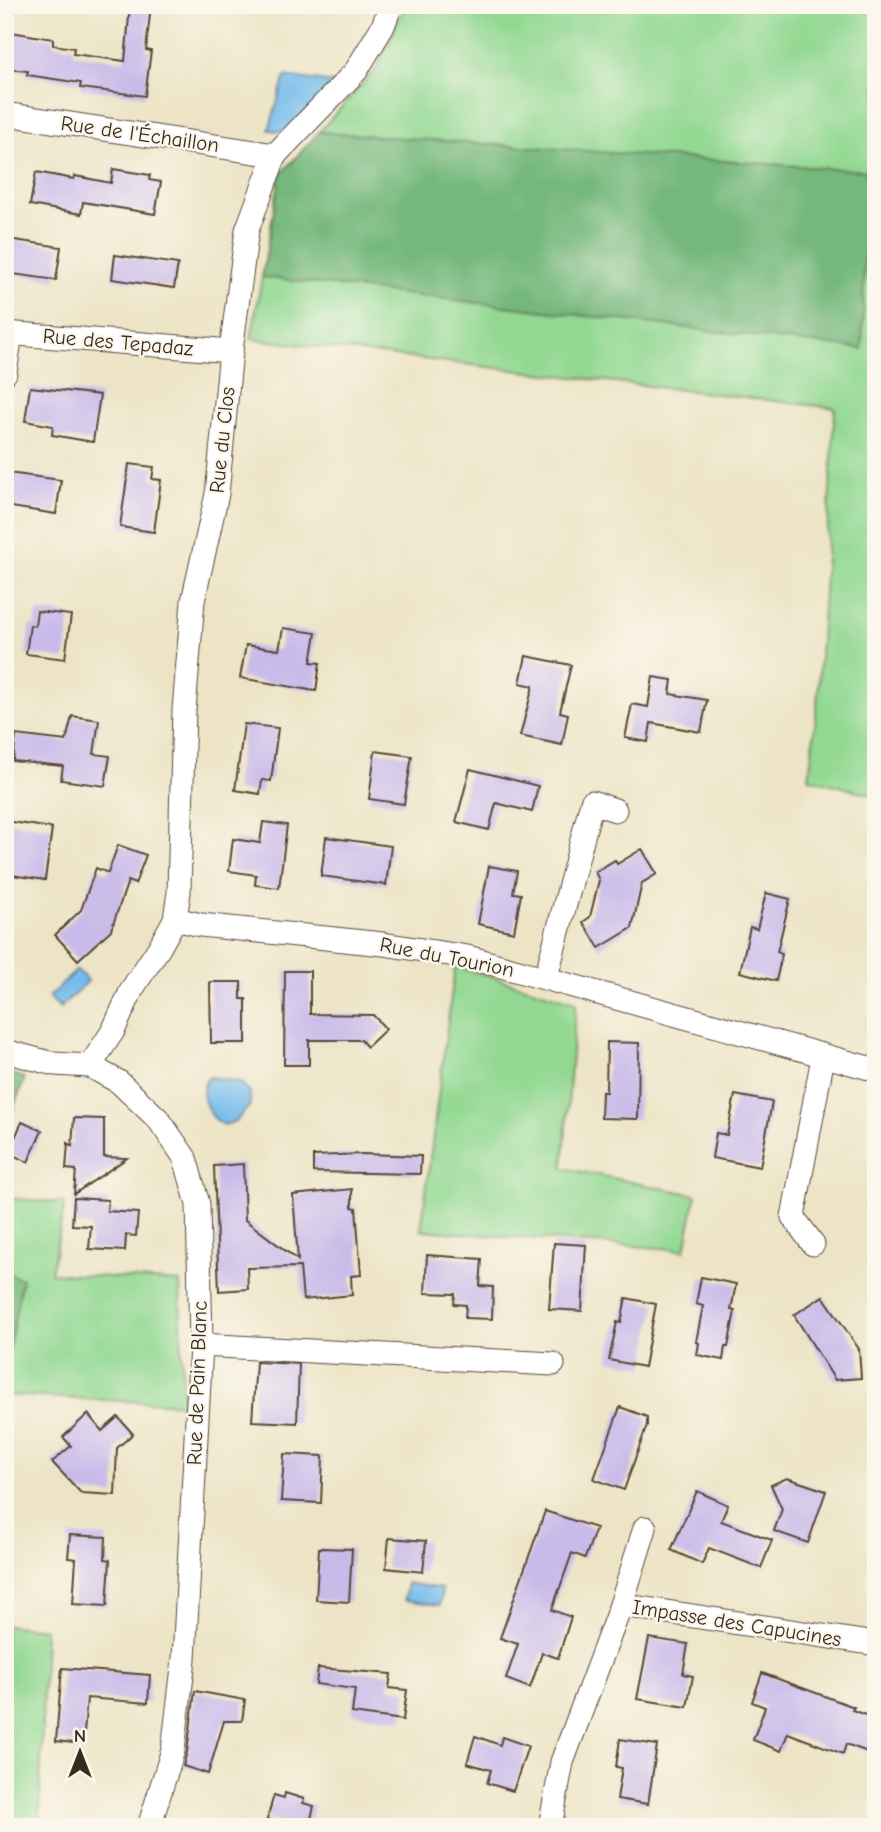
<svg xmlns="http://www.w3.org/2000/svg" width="881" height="1832" font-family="'Comic Neue',sans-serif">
	<rect width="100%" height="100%" fill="#fbf7ec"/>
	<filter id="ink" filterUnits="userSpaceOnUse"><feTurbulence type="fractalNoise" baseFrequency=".0143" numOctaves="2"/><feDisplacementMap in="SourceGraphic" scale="14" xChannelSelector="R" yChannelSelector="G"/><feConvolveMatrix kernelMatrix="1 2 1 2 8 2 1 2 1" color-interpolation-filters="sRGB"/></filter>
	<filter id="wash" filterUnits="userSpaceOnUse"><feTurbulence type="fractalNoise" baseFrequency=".00686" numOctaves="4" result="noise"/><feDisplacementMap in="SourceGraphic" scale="28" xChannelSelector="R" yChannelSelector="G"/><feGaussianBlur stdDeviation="1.57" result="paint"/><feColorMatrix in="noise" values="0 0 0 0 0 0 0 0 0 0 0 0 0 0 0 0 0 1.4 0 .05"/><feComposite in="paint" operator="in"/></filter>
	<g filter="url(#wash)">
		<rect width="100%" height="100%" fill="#ede4c6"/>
		<g fill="#92d892" stroke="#668158" stroke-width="2">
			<polygon points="406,5 876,5 876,796 809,778 817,706 835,408 251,339 262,277 862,348 867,172 319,132 376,69"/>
			<polygon points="455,966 576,1002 563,1168 696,1195 685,1250 421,1230"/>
			<polygon points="5,1198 65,1203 51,1273 180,1282 183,1404 5,1395 5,1359 7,1358 22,1279 5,1272"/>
			<polygon points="5,1625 45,1629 39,1827 5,1827"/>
		</g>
		<g fill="#75b87c" stroke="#58714d" stroke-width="2">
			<polygon points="319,132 867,171 862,349 262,277 280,175"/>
			<polygon points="5,1071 25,1078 5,1130"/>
			<polygon points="5,1272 22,1279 7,1359 5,1359"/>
		</g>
		<g fill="#74bbeb" stroke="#587284" stroke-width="2">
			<polygon points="285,76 340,84 286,132 269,130"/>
			<polygon points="77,970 88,981 60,1008 49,997"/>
			<path d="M210,1077l30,5 10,11v12l-14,16 -11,4c-16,-4 -31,-37 -15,-48z"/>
			<polygon points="407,1583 442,1589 440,1605 404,1600"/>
		</g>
		<g id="blocks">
			<g fill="#c9bbe9">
				<polygon points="130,5 151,5 146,50 151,51 145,96 80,88 81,83 27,75 28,71 10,69 11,59 5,58 5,31 53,39 53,45 74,48 73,54 125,61"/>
				<polygon points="113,169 150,175 149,180 161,182 155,214 83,202 81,214 30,205 36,172 74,179 75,176 111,183"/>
				<polygon points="8,239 61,247 56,280 5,273"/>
				<polygon points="115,255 178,264 174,288 112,279"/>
				<polygon points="30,387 100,395 93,442 52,435 53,426 25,421"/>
				<polygon points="129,464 154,467 152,479 161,480 154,532 120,527"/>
				<polygon points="8,473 61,480 56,514 5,506"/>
				<polygon points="37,611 71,615 65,659 26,654 30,625 35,626"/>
				<polygon points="283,628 316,633 311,662 320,663 316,691 240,678 246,645 279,650"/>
				<polygon points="526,656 571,665 560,712 568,714 562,745 520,736 533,686 520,683"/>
				<polygon points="653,677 672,680 670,694 707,700 701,732 651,723 648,742 625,738 632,704 648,707"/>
				<polygon points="72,716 99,720 94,754 110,756 105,786 61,780 63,766 13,761 16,735 66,741"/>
				<polygon points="244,724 278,728 271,781 262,780 260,794 235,790"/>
				<polygon points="375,751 412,756 404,804 369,799"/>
				<polygon points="470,769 538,786 532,812 496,803 489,830 456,822"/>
				<polygon points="5,821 52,828 45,880 5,874"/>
				<polygon points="263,822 287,825 279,888 255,885 256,875 229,871 233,839 260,843"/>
				<polygon points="326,837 391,846 386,885 321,876"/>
				<polygon points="118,845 146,855 135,884 128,881 111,930 78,960 55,935 81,910 96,868 108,873"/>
				<polygon points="642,849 657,874 642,883 632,928 599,948 583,922 590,917 599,880 595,872 615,860 617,864"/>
				<polygon points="489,866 517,871 513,893 521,894 514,932 478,924"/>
				<polygon points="766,893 790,899 777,952 782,954 776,981 740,972 750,927 757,929"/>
				<polygon points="285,971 310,971 310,1014 373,1015 386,1029 367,1047 361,1040 309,1040 309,1065 284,1065"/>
				<polygon points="210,982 241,982 241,999 246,999 246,1043 211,1043"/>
				<polygon points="607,1042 639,1043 638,1119 601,1118 602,1092 606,1092"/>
				<polygon points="735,1095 772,1102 760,1167 712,1158 716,1133 727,1135"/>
				<polygon points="74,1118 104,1119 104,1157 127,1158 74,1194 76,1170 66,1169 68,1143 72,1146"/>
				<polygon points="22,1122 42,1131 28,1162 8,1153"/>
				<polygon points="364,1154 421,1156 420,1174 313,1172 313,1156"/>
				<polygon points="243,1164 245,1220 298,1260 293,1195 352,1189 352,1207 356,1208 361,1275 351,1276 352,1295 303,1300 300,1267 247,1268 248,1289 219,1291 214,1166"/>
				<polygon points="74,1198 108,1200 107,1211 138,1213 136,1236 126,1235 125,1251 89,1249 91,1226 72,1225"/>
				<polygon points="554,1243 586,1245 582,1311 549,1309"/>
				<polygon points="427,1255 482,1259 480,1286 493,1287 492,1319 465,1318 466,1305 454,1304 455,1294 425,1293"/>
				<polygon points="701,1277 736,1284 731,1310 735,1311 728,1347 725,1347 723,1360 697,1355 699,1343 696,1342 703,1306 696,1304"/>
				<polygon points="823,1296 859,1349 861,1378 835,1380 794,1315"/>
				<polygon points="626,1298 656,1304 644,1367 609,1360 617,1322 621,1323"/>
				<polygon points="256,1362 299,1364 297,1423 252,1421"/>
				<polygon points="620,1407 647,1417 647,1425 624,1490 594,1479"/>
				<polygon points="88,1414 102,1431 118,1417 133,1434 117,1448 115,1495 81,1493 52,1462 71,1446 63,1437"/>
				<polygon points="284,1454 323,1456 321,1503 281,1501"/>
				<polygon points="787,1478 826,1491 808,1543 774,1531 782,1509 771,1485"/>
				<polygon points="697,1491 728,1505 721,1521 772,1540 761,1568 709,1548 702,1564 671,1550"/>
				<polygon points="545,1511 596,1528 585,1558 572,1553 552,1610 571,1617 558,1658 542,1653 530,1688 506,1679 518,1644 500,1638"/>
				<polygon points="70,1535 106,1537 105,1559 110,1560 107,1606 73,1604 76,1559 68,1558"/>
				<polygon points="389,1538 426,1541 423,1572 386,1568"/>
				<polygon points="319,1548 352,1549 349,1602 316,1600"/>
				<polygon points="649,1638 688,1644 683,1674 693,1676 687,1707 637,1699"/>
				<polygon points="62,1668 150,1675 148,1703 87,1698 83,1744 56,1741"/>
				<polygon points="318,1668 391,1674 389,1688 407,1690 403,1720 352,1713 355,1689 316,1684"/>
				<polygon points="762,1673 854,1707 852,1710 876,1719 876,1755 846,1744 843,1754 788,1733 781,1751 753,1740 765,1707 752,1702"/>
				<polygon points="195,1691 245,1700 242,1721 224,1721 208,1774 183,1766 187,1752"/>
				<polygon points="475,1736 500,1745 502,1737 528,1746 513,1791 487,1783 491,1770 467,1763"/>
				<polygon points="620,1739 657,1745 648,1804 617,1799 622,1768 616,1767"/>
				<polygon points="285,1793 304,1799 303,1803 314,1806 309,1827 294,1827 267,1819 274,1795 284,1798"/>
			</g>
		</g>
	</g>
	<g filter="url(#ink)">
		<use href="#blocks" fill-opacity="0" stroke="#564637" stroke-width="2"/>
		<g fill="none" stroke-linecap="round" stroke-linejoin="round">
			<g stroke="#564637" stroke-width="25">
				<g id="minor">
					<polyline points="5,114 275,155"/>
					<polyline points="5,333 231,351"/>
					<polyline points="5,373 11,333"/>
					<polyline points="175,919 179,892 184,710 193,601 217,494 231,351 247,230 275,155 356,71 383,26 391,5"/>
					<polyline points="546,977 592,802 615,810"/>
					<polyline points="5,1051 54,1064 90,1066 119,1082 159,1120 185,1158 198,1204 201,1345 184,1659 173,1750 149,1827"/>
					<polyline points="90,1066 113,1031 132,989 159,948 175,919 201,925 383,944 468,957 876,1070"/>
					<polyline points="813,1244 793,1217 823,1057"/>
					<polyline points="201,1345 553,1364"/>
					<polyline points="621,1605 645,1528"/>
					<polyline points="550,1827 562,1762 621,1605 876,1644"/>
				</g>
			</g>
			<use href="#minor" stroke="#fff" stroke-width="23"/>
		</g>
	</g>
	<g text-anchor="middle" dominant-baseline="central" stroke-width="5" stroke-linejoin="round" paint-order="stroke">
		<g font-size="21" fill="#3b2a1e" stroke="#fbf7ec">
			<text transform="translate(140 134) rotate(8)">Rue de l'Échaillon</text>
			<text transform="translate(118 342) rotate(5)">Rue des Tepadaz</text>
			<text transform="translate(222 440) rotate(-84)">Rue du Clos</text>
			<text transform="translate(447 957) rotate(11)">Rue du Tourion</text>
			<text transform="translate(197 1383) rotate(-88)">Rue de Pain Blanc</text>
			<text transform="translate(737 1623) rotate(9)">Impasse des Capucines</text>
		</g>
	</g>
	<rect width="881" height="1832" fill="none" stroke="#fbf7ec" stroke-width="28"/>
	<g transform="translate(80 1752)" stroke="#fbf7ec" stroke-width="5" paint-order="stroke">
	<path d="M0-5L12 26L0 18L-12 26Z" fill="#3b2a1e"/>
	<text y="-10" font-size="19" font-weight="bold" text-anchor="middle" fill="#3b2a1e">N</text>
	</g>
</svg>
